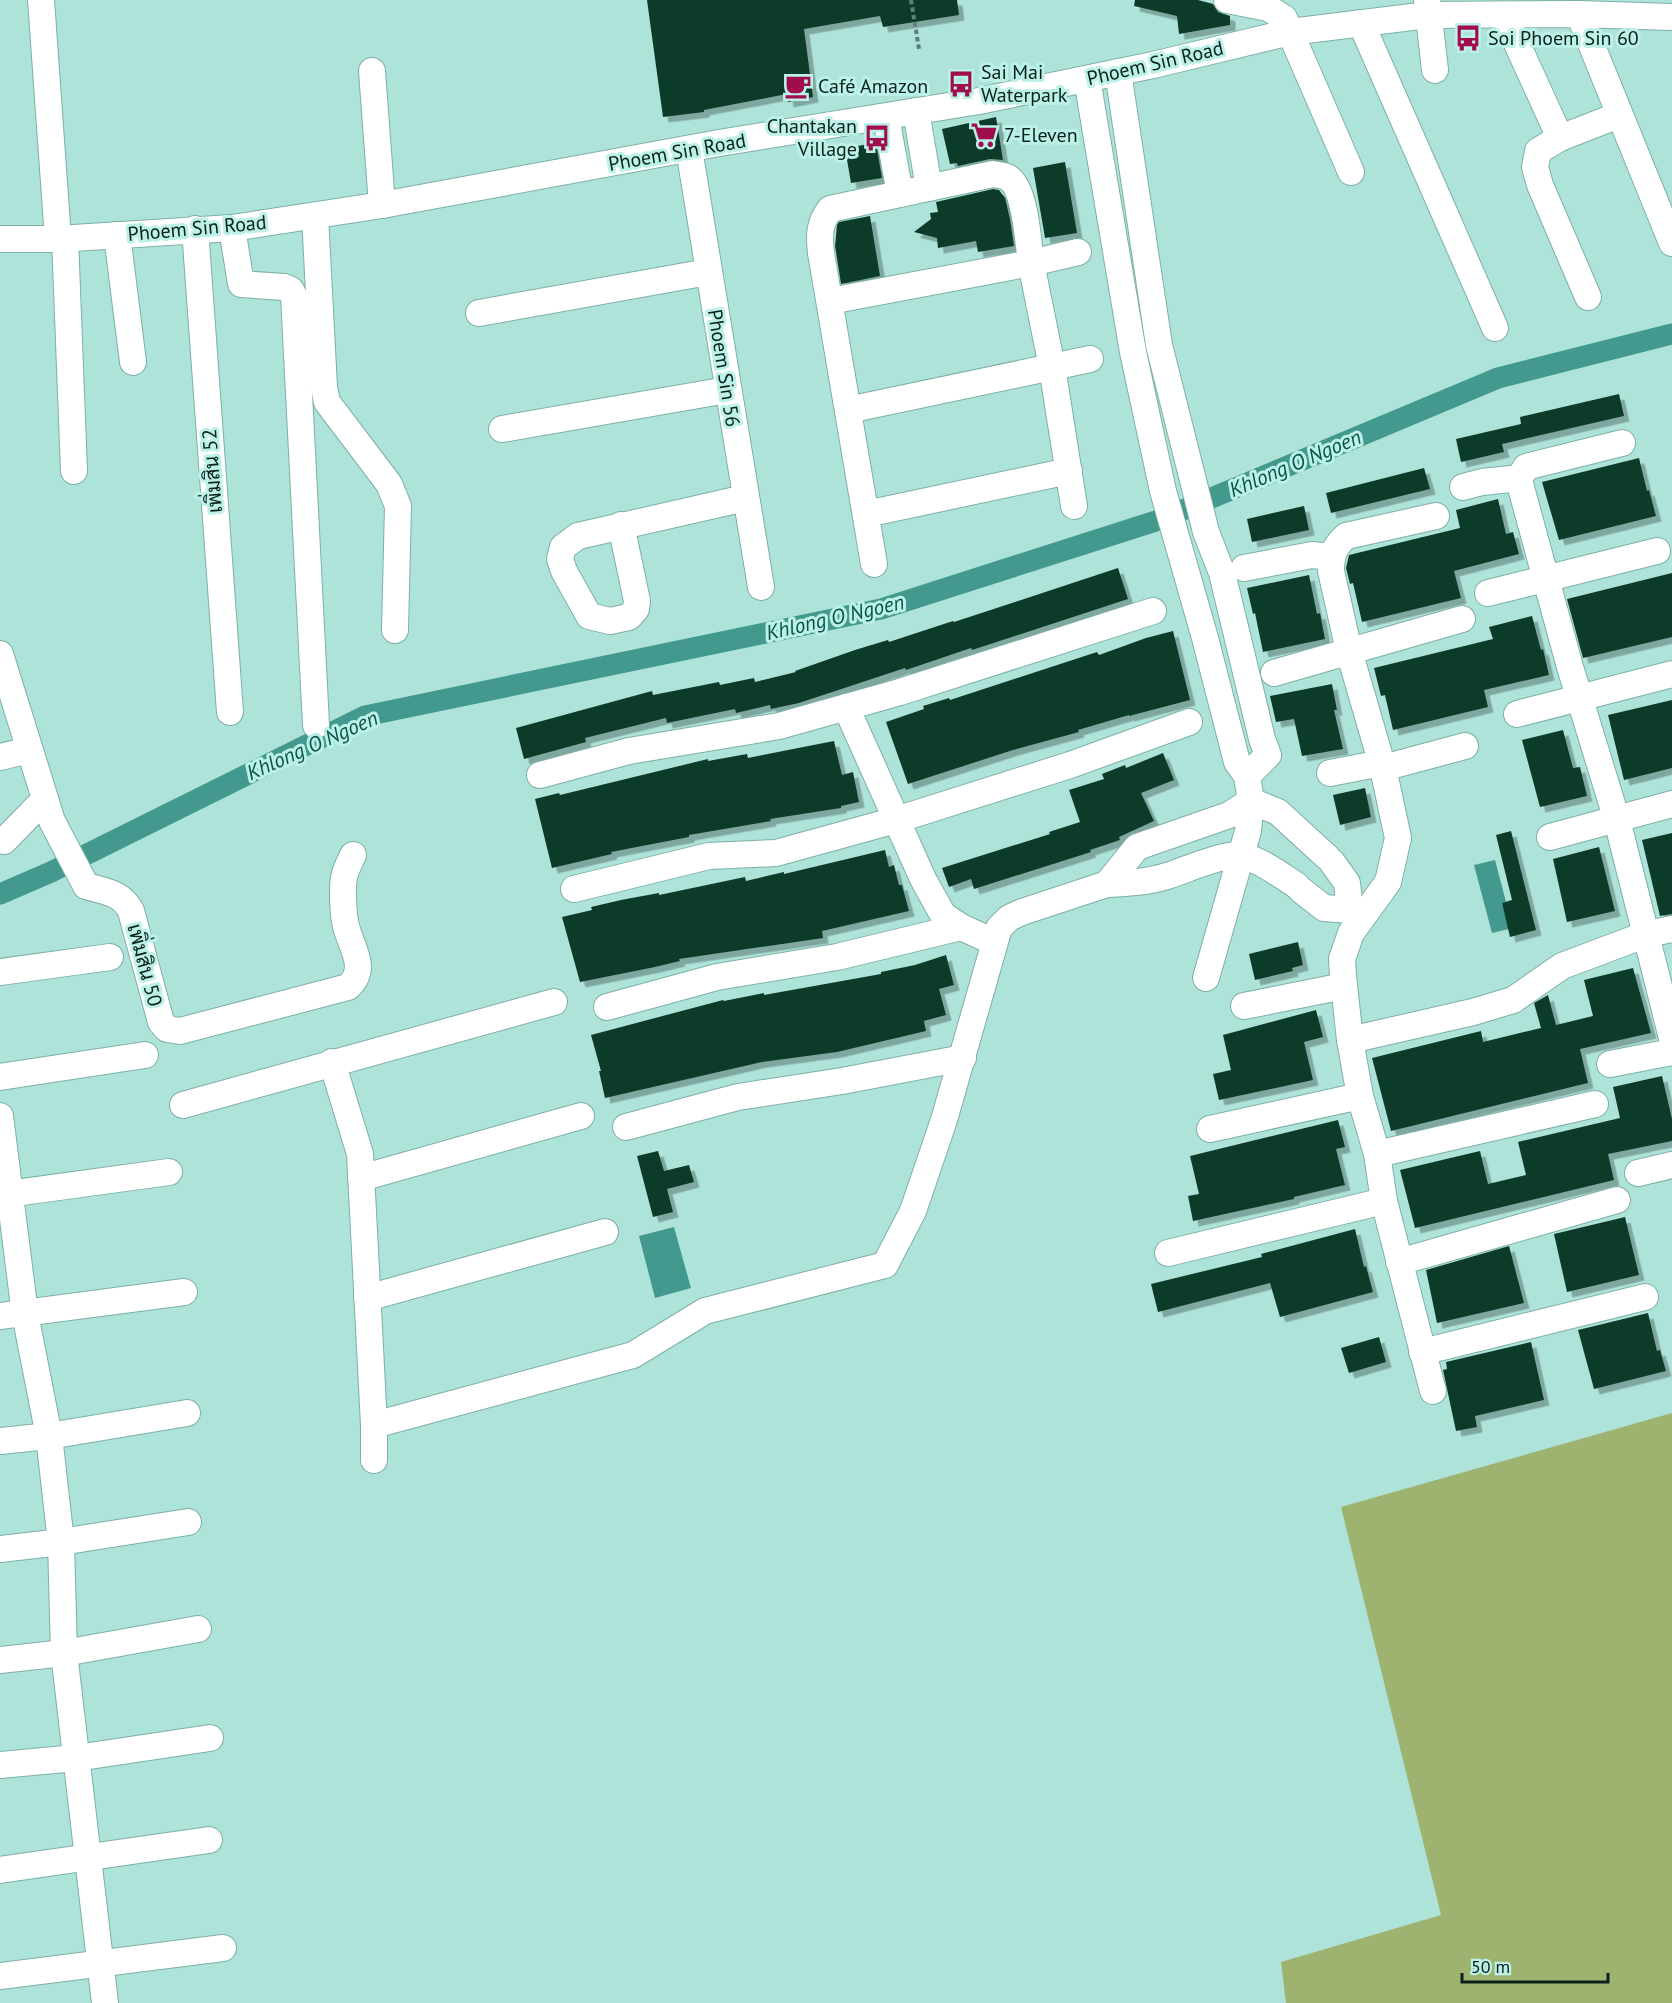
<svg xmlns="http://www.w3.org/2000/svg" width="1672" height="2003" font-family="'PT Sans',Sarabun,sans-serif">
	<defs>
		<filter id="shadow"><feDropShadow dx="5.5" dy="5.5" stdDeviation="0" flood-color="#0004"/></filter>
	</defs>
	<rect width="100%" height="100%" fill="#aee3da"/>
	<polygon fill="#9fb371" points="1672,1413 1672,2003 1286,2003 1281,1962 1441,1915 1341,1507"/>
	<g fill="#43998d">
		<polygon points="1495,860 1506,902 1502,903 1509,929 1492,933 1474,865"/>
		<polygon points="674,1227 691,1288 655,1298 639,1236"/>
	</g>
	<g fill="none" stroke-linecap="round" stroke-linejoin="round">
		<polyline stroke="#43998d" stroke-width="21" points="0,894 51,872 365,716 881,609 1159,520 1498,378 1672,334"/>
	</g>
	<g fill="#0f3a29" filter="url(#shadow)">
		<polygon points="647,0 957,0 959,15 883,27 880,16 804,29 813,97 788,102 787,94 704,110 704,112 663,117"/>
		<polygon points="1135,0 1198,0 1213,4 1218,12 1230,16 1230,25 1179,34 1177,16 1134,6"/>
		<polygon points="996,117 1003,160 990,159 958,166 957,163 950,164 942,129"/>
		<polygon points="876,143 882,178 851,183 845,148"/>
		<polygon points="1065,162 1077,233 1045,238 1033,168"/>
		<polygon points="993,189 999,190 1005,198 1010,219 1014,246 978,252 976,241 938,248 937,238 914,232 931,219 930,213 938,212 936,202"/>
		<polygon points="870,216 880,276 841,284 835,246 837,225 839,222"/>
		<polygon points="1619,394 1624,416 1502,444 1504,452 1461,462 1456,439 1521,424 1520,417"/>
		<polygon points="1639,458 1647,491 1649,490 1656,516 1559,540 1542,482"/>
		<polygon points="1424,468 1430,489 1331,513 1326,493"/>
		<polygon points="1498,499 1506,534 1513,532 1519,554 1454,571 1461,598 1362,622 1353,583 1350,584 1346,568 1349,555 1460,528 1456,510"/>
		<polygon points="1304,506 1309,530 1252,542 1247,519"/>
		<polygon points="1118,568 1128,599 972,650 971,648 906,670 905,668 799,703 771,709 770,705 736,713 735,709 667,723 666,718 585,738 586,742 524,759 516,728 652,691 653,695 719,682 720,685 754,678 755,682 796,672 795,671 855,650 888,640 889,642 953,621 954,622"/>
		<polygon points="1672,573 1672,637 1583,658 1567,599"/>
		<polygon points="1309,575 1317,614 1320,613 1325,639 1263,652 1255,613 1253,614 1247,588"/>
		<polygon points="1532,616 1541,650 1543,649 1549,675 1484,690 1488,707 1393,730 1385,695 1381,696 1374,668 1493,639 1489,627"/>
		<polygon points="1173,631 1190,700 1129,716 1129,715 1078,730 1079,732 1013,750 908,784 886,722 924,709 923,706 949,698 950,700 1097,652 1099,655 1146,638"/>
		<polygon points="1332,684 1337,710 1334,710 1343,749 1302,756 1294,719 1276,722 1270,696"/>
		<polygon points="1672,700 1672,768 1624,780 1608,715"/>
		<polygon points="1563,730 1573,768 1580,767 1587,796 1540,807 1522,740"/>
		<polygon points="834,741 842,775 853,772 859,802 841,806 841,808 770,819 771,821 689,835 689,837 611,852 612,854 552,868 535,799 559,793 560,795 708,759 708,761 747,754 748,758"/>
		<polygon points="1163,753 1174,780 1141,793 1154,821 1119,837 1120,840 1090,850 1091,852 974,889 971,879 949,887 942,868 1050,834 1049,832 1080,822 1069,790 1104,779 1102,774 1125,765 1126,768"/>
		<polygon points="1365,788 1371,817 1340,825 1333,795"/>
		<polygon points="1511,831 1536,930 1510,937 1502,903 1512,900 1496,835"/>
		<polygon points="1672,833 1672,914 1660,916 1642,840"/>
		<polygon points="1599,847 1615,911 1567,922 1553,859"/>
		<polygon points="885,850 889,867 894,865 899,885 902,885 909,911 822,931 823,938 679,959 680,961 655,967 580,982 562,917 592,910 591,907 621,900 659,893 659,895 745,877 746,881 784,872 784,874"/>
		<polygon points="1298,942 1303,965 1292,968 1293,971 1255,980 1249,954"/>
		<polygon points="946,955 954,985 939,989 946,1015 924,1021 926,1031 837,1052 762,1062 605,1098 599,1071 601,1071 591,1035 723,1000 724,1001 764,993 764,995 881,974 881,972 915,965"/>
		<polygon points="1633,968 1651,1033 1580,1049 1588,1083 1391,1131 1372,1058 1481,1031 1483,1042 1541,1028 1534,1003 1548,995 1556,1025 1593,1016 1584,980"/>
		<polygon points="1316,1010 1323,1037 1304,1042 1313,1080 1219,1100 1213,1074 1231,1070 1223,1035"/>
		<polygon points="1662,1076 1672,1119 1672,1141 1608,1154 1614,1180 1415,1228 1400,1170 1480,1151 1488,1184 1526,1175 1518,1142 1620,1118 1613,1087"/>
		<polygon points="1338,1120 1345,1147 1336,1149 1345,1185 1294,1197 1294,1199 1193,1221 1188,1196 1199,1194 1190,1156"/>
		<polygon points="658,1151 664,1171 689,1165 694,1182 667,1189 673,1212 653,1217 637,1156"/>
		<polygon points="1625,1217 1639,1275 1567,1292 1554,1234"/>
		<polygon points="1355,1229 1364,1267 1366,1266 1373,1292 1280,1317 1270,1283 1158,1312 1151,1284 1262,1257 1261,1254"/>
		<polygon points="1509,1246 1524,1303 1437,1323 1426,1270"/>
		<polygon points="1648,1313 1657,1351 1660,1350 1666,1371 1594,1389 1578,1330"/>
		<polygon points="1379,1337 1386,1362 1349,1373 1341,1348"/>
		<polygon points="1531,1342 1544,1400 1475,1416 1477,1427 1456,1431 1443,1370 1447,1369 1446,1362"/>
	</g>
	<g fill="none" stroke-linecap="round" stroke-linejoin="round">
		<g stroke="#7db0a7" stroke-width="28">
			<g id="minor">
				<polyline points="41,0 58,239"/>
				<polyline points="1227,0 1268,8 1284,18 1351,172"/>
				<polyline points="1427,0 1435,70"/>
				<polyline points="1579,14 1672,243"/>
				<polyline points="1504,15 1560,138"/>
				<polyline points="1361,23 1495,328"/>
				<polyline points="372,71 382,205"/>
				<polyline points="1118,72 1159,345 1206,532 1222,573 1262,739 1268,755 1247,776"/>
				<polyline points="1087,79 1133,352 1163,491 1205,638 1237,762 1247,776 1251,801 1248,831 1206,978"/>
				<polyline points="916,111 929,188"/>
				<polyline points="886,117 900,194"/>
				<polyline points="689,149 761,587"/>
				<polyline points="315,216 324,387 327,402 389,484 398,506 395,630"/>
				<polyline points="232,228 241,284 284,287 291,290 294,296 316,725"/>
				<polyline points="195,229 230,712"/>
				<polyline points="117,235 133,362"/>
				<polyline points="65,238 74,471"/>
				<polyline points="0,239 58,239 232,228 382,205 719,143 979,101 1153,65 1290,32 1428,15 1579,14 1672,17"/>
				<polyline points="1588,297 1540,185 1535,167 1538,151 1560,138 1619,115"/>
				<path d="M830,301l201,-38c-3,-20 -5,-76 -24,-86 -4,-2 -10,-2 -14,-3l-163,35c-11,14 -11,27 -9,44l53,311"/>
				<polyline points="479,313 708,272"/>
				<polyline points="848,410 1090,359"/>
				<polyline points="502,429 727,390"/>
				<polyline points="1517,482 1526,467 1622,443"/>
				<polyline points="1463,487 1482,482 1511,479 1520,484 1570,667 1617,820 1672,1038"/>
				<polyline points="1074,506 1052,367 1031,263 1078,252"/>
				<polyline points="866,514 1069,471"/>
				<polyline points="621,525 637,601 636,609 629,617 610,621 589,616 564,571 560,559 563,547 578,536 745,498"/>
				<polyline points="1244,568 1312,555 1331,557"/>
				<polyline points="1488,593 1657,551"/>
				<path d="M0,654l52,167 34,65c20,6 35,6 45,25l30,111 6,7 13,2 168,-44c21,-19 3,-39 -2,-61 -3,-11 -4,-38 -2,-48 1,-8 6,-16 9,-23"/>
				<polyline points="1274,673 1462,619"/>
				<polyline points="846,707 923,879 943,915 961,927 994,942"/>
				<polyline points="1517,714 1672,674"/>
				<polyline points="0,757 29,750"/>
				<path d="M1383,768l-34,-117 -18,-80c0,-16 3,-24 15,-35l90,-20"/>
				<polyline points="1330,773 1382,763"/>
				<polyline points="540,775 629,751 779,726 900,692 1153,611"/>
				<polyline points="1550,837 1672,804"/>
				<polyline points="4,841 44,800"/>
				<path d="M1296,885c-17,-11 -34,-24 -53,-29 -16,-5 -59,15 -76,20 -19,6 -39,7 -60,8l30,-37 92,-32 22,-14 27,11 49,45"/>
				<polyline points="574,889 709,856 776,853 896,820 1070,765 1189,722"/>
				<polyline points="1301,890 1324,908 1350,910 1347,883 1332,862"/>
				<polyline points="0,972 110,957"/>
				<polyline points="1244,1006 1344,986"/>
				<polyline points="607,1007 717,977 837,957 961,927"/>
				<polyline points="1350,1040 1473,1012 1513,1000 1562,966 1647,934 1672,929"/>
				<polyline points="332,1062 360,1154 374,1425 633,1355 705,1311 885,1265 913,1211 944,1120 999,928 1009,918 1022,912 1107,884"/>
				<polyline points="1610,1064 1672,1052"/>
				<polyline points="0,1077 145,1055"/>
				<polyline points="183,1105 554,1002"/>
				<polyline points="0,1116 25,1314 49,1436 61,1542 64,1653 105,2003"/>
				<polyline points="626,1127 738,1097 842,1081 963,1058"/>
				<polyline points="1210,1129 1360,1096"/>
				<polyline points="1377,1154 1595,1104"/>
				<polyline points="1638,1173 1672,1165"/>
				<polyline points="361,1178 581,1116"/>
				<polyline points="0,1195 169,1172"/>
				<polyline points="1168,1253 1384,1201"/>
				<polyline points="1399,1262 1617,1200"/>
				<polyline points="367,1298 605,1232"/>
				<polyline points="0,1316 184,1292"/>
				<polyline points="1422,1352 1645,1297"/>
				<polyline points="1433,1391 1384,1201 1377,1154 1360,1096 1350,1040 1343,976 1342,959 1351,933 1388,882 1398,838 1383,768 1465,746"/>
				<polyline points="374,1425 374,1460"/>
				<polyline points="0,1441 49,1436 187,1413"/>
				<polyline points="0,1549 61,1542 188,1522"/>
				<polyline points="0,1660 64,1653 198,1629"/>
				<polyline points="0,1765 76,1758 210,1738"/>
				<polyline points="0,1870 209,1840"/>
				<polyline points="0,1976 223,1948"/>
			</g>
		</g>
		<polyline stroke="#5c817b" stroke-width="4" stroke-dasharray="4.5 3" stroke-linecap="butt" points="911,0 919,49"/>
		<use href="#minor" stroke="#fff" stroke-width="26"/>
	</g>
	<defs>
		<g id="bus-bare" transform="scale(2.07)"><path d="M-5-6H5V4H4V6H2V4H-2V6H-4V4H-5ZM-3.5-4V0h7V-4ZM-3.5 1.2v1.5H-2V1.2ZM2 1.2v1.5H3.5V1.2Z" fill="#a10c4f" stroke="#bbf1e7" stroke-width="2.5" paint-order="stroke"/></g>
		<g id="cafe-bare" transform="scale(2.07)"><path d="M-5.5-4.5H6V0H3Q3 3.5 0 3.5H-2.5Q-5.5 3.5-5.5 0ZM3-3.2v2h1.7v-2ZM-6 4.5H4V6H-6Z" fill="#a10c4f" stroke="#bbf1e7" stroke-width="2.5" paint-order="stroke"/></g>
		<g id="supermarket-bare" transform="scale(2.07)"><path d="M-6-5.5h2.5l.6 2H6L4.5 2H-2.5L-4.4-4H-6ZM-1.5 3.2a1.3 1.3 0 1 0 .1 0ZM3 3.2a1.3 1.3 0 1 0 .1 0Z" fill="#a10c4f" stroke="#bbf1e7" stroke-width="2.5" paint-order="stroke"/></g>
	</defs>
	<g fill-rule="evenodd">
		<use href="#bus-bare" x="1468" y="38"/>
		<use href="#bus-bare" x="961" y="84"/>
		<use href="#cafe-bare" x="798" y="86"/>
		<use href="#supermarket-bare" x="984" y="135"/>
		<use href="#bus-bare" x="877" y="138"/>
	</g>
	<g text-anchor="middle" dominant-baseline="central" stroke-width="6" stroke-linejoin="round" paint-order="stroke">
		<g font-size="20" fill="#0c211e" stroke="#bbf1e7" text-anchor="start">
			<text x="1488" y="38">Soi Phoem Sin 60</text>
			<text x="981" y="72">Sai Mai<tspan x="981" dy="23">Waterpark</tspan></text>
			<text x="818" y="86">Café Amazon</text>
			<text x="857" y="126" text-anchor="end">Chantakan<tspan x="857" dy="23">Village</tspan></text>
			<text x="1004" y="135">7-Eleven</text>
		</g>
		<g font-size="20" fill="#0c211e" stroke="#bbf1e7">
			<text transform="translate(1155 63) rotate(-13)">Phoem Sin Road</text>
			<text transform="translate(677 152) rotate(-10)">Phoem Sin Road</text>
			<text transform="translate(197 228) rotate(-5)">Phoem Sin Road</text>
			<text transform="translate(724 368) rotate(81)">Phoem Sin 56</text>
			<text transform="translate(212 471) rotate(-94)">เพิ่มสิน 52</text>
			<text transform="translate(145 965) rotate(75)">เพิ่มสิน 50</text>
		</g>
		<g font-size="21" font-style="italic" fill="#08544b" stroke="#bbf1e7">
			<text transform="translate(1295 463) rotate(-23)">Khlong O Ngoen</text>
			<text transform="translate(835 617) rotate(-13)">Khlong O Ngoen</text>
			<text transform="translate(312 745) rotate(-24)">Khlong O Ngoen</text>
		</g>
	</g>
	<path d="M1462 1973v9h146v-9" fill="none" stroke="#0c211e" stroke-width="3"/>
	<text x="1471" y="1973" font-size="18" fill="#0c211e" stroke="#bbf1e7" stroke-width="4.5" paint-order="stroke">50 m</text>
</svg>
